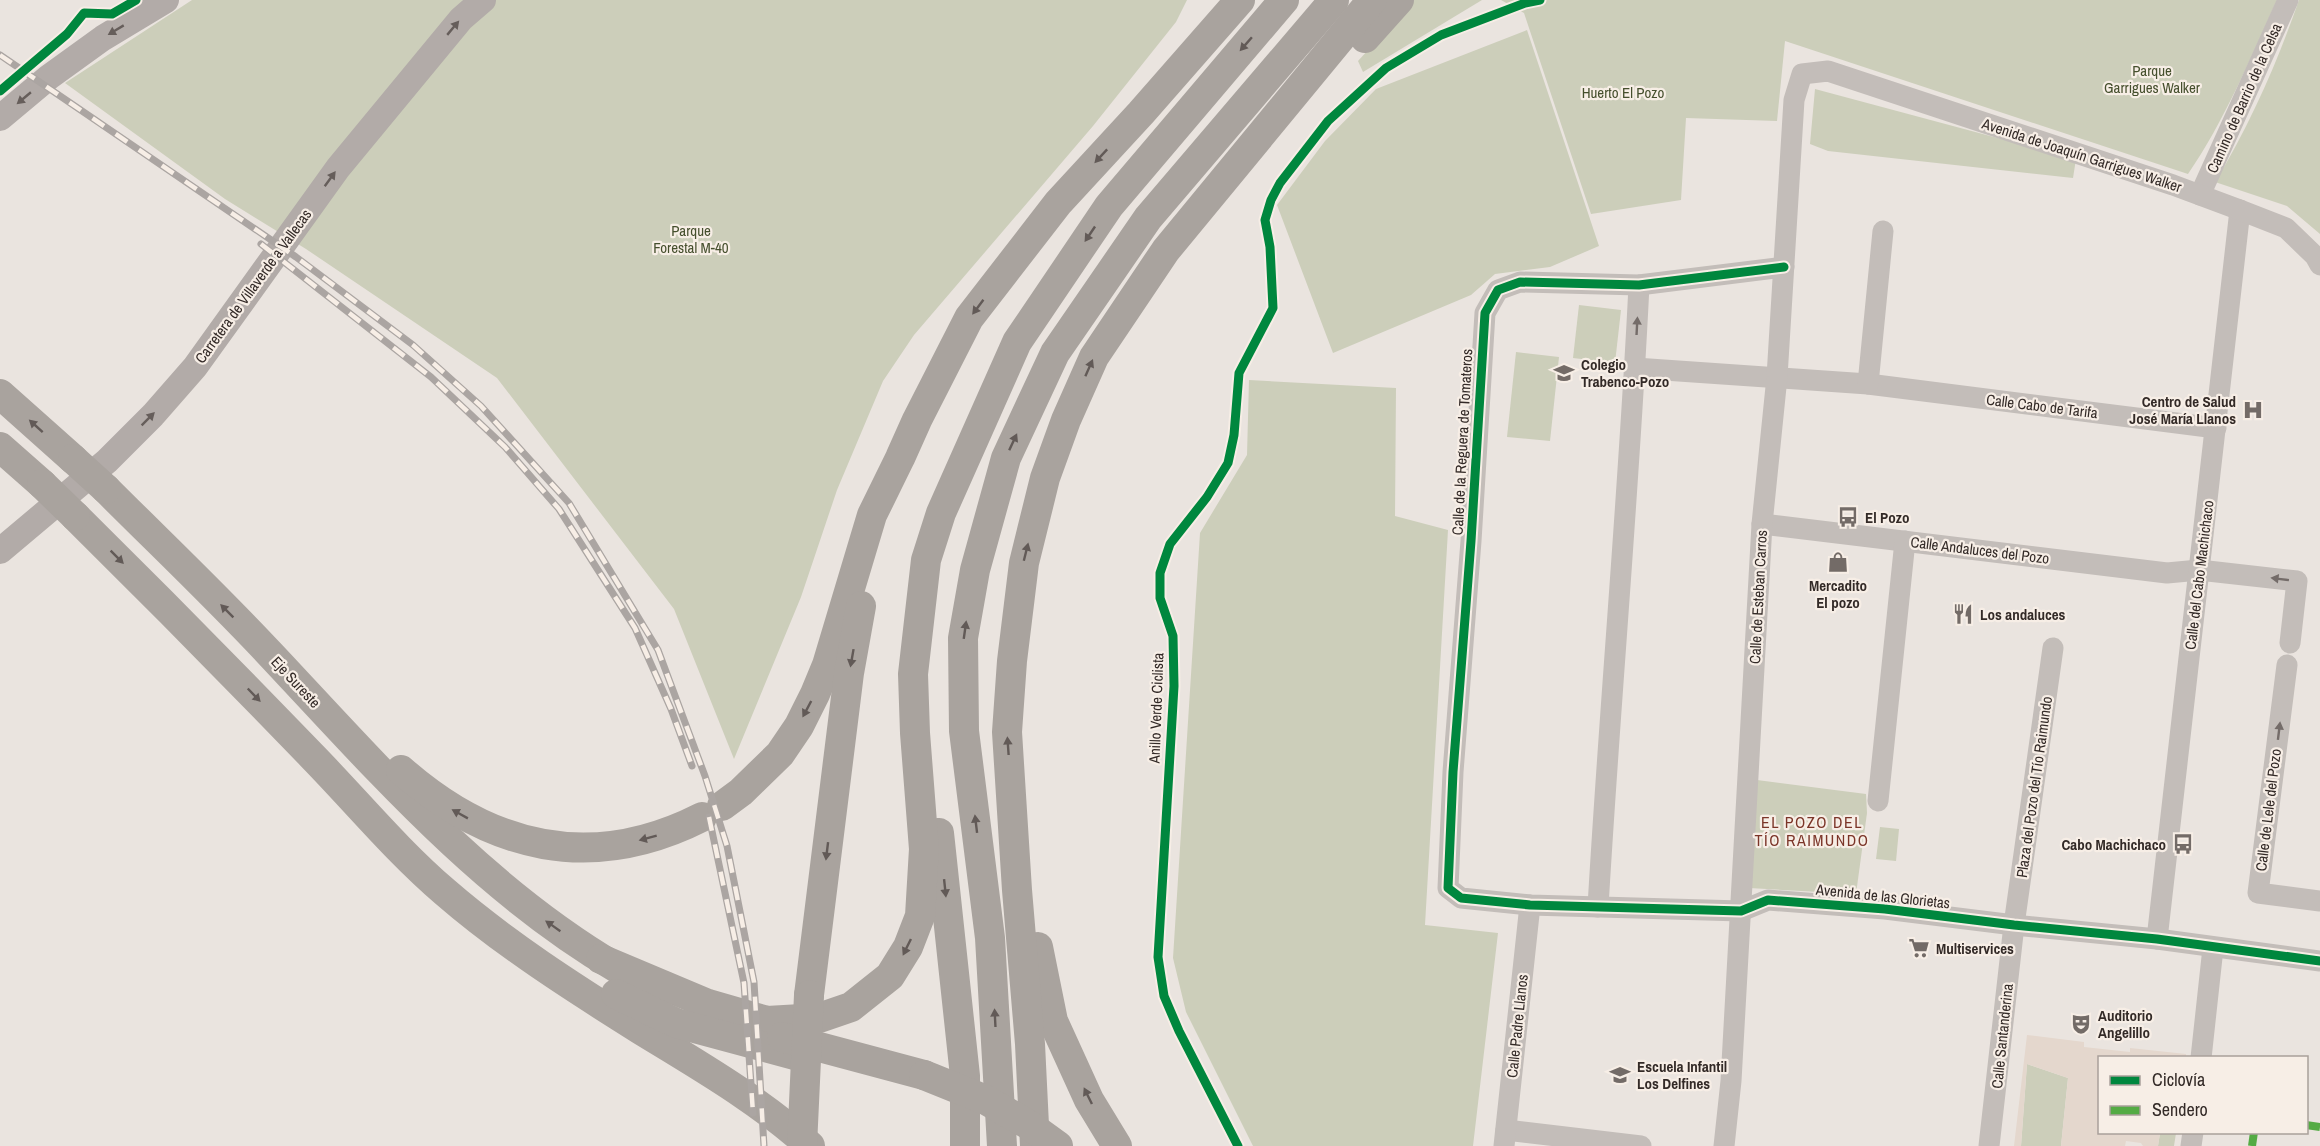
<svg xmlns="http://www.w3.org/2000/svg" width="2320" height="1146" font-family="'Archivo Narrow',sans-serif">
	<rect width="100%" height="100%" fill="#eae4df"/>
	<g fill="#ccceba">
		<polygon points="192,0 1187,0 1176,22 1093,126 914,335 883,381 837,490 801,597 734,759 674,609 497,378 306,249 225,199 65,83"/>
		<polygon points="1414,0 1482,0 1363,72 1358,61"/>
		<path d="M1501,0h776c-26,57 -53,122 -89,174l-403,-133 -8,80 -91,-3 -5,82 -90,14 -67,-201z"/>
		<path d="M2299,0h21v234l-33,-28 -72,-24c35,-57 62,-119 84,-182z"/>
		<polygon points="1527,30 1599,246 1550,267 1495,274 1471,295 1333,353 1277,205 1325,141 1376,89"/>
		<polygon points="1815,89 2076,159 2073,178 1828,151 1810,144"/>
		<polygon points="1579,305 1621,310 1615,363 1573,358"/>
		<polygon points="1516,352 1559,357 1550,441 1507,437"/>
		<polygon points="1249,380 1396,388 1395,516 1448,530 1425,925 1498,933 1473,1146 1253,1146 1186,1012 1173,958 1200,533 1247,455"/>
		<polygon points="1757,780 1866,794 1867,813 1856,894 1749,888"/>
		<polygon points="1880,827 1899,829 1896,861 1876,859"/>
		<polygon points="2027,1064 2068,1078 2061,1146 2021,1146"/>
		<polygon points="2160,1133 2176,1133 2174,1146 2158,1146"/>
	</g>
	<polygon fill="#e4d7cd" points="2027,1035 2084,1042 2084,1047 2130,1052 2130,1048 2186,1054 2186,1058 2100,1058 2100,1132 2160,1133 2158,1146 2143,1146 2141,1143 2126,1141 2125,1146 2061,1146 2068,1078 2027,1064 2021,1146 2014,1146"/>
	<g fill="none" stroke-linecap="round" stroke-linejoin="round">
		<g stroke="#c3bdb9" stroke-width="21">
			<polyline points="2200,195 2288,0"/>
			<polyline points="1784,267 1639,285 1520,282 1498,290 1485,313 1471,541 1453,772 1448,888 1461,898 1530,905 1741,911 1768,900 1885,909 2014,925 2157,939 2320,961"/>
			<polyline points="1635,368 1868,384 2216,428"/>
			<polyline points="1868,384 1883,231"/>
			<polyline points="1762,524 2167,573 2199,570 2297,581 2290,643"/>
			<polyline points="2287,665 2258,893 2320,901"/>
			<polyline points="1878,801 1905,541"/>
			<path d="M1598,907c12,-207 31,-414 41,-622"/>
			<polyline points="2157,939 2240,210"/>
			<polyline points="2201,1058 2213,948"/>
			<polyline points="1506,1130 1641,1146"/>
			<polyline points="1504,1146 1530,905"/>
			<polyline points="1724,1146 1731,1081 1762,524 1777,377 1794,100 1802,74 1828,71 2173,185 2240,210 2286,228 2315,256 2320,265"/>
			<polyline points="1989,1146 2014,925 2053,648"/>
			<polyline points="2191,1146 2193,1132"/>
		</g>
		<g stroke="#b2aba8" stroke-width="26">
			<polyline points="0,118 49,77 103,38 166,0"/>
			<polyline points="0,551 107,461 153,415 195,367 338,168 461,19 483,0"/>
		</g>
		<g stroke="#a9a39e" stroke-width="30">
			<polyline points="1365,38 1399,0"/>
			<polyline points="0,394 73,459"/>
			<polyline points="0,447 42,484"/>
			<path d="M106,489c56,56 113,110 166,167 107,114 209,232 345,312"/>
			<path d="M75,516c80,79 159,159 237,240 44,45 85,95 133,136 60,52 129,96 196,138 59,36 118,70 169,116"/>
			<path d="M401,770c90,79 191,103 301,47"/>
			<polyline points="722,806 741,792 780,754 799,726 815,694 827,665 872,515 900,458 917,420 969,318 1058,203 1141,113 1240,0"/>
			<polyline points="939,833 965,1076 965,1146"/>
			<polyline points="1038,947 1053,1021 1089,1100 1117,1146"/>
			<polyline points="601,959 708,1004 767,1021 819,1018 851,1007 890,976 908,947 920,916 924,849 915,733 913,674 926,560 941,513 1017,342 1109,206 1284,0"/>
			<polyline points="616,994 676,1023 802,1057"/>
			<polyline points="809,995 849,673 861,606"/>
			<polyline points="782,1037 924,1075"/>
			<polyline points="1002,1146 990,938 964,731 963,638 975,570 1006,458 1055,353 1148,218 1334,0"/>
			<polyline points="1035,1146 1030,1044 1017,890 1007,732 1012,661 1024,563 1045,478 1066,420 1094,357 1166,250 1372,0"/>
		</g>
		<g stroke="#aba5a2" stroke-width="7">
			<g id="rail">
				<polyline points="0,55 296,257 413,345 481,406 569,503 658,650 705,776 727,846 754,982 764,1146"/>
				<polyline points="261,244 431,377 505,447 559,509 635,628 671,709 692,766"/>
				<polyline points="709,817 744,983 753,1113"/>
			</g>
		</g>
		<use href="#rail" stroke="#f7eee6" stroke-width="4.5" stroke-dasharray="14" stroke-linecap="butt"/>
		<g stroke="#a9a39e" stroke-width="30">
			<polyline points="73,459 106,489"/>
			<polyline points="42,484 75,516"/>
			<polyline points="924,1075 986,1100 1029,1125 1058,1146"/>
			<polyline points="802,1146 809,995"/>
		</g>
		<g stroke="#54ab44" stroke-width="8" stroke-dasharray="15 8" stroke-linecap="butt">
			<polyline points="2306,1125 2320,1127"/>
			<polyline points="2252,1146 2254,1132"/>
		</g>
		<g stroke="#f7eee6" stroke-width="13">
			<g id="cycleway">
				<polyline points="0,91 67,34 84,13 112,14 136,0"/>
				<polyline points="1784,267 1639,285 1520,282 1498,290 1485,313 1471,541 1453,772 1448,888 1461,898 1530,905 1741,911 1768,900 1885,909 2014,925 2157,939 2320,961"/>
				<polyline points="1238,1146 1179,1031 1164,996 1158,957 1174,686 1173,636 1160,598 1160,573 1170,544 1207,497 1228,463 1234,435 1239,373 1273,308 1270,247 1265,220 1271,200 1280,183 1328,121 1386,68 1441,35 1525,3 1540,0"/>
			</g>
		</g>
		<use href="#cycleway" stroke="#00873e" stroke-width="9"/>
	</g>
	<defs><path id="oneway-solid" d="M-6-.8H1V-3.2L6.5 0L1 3.2V.8H-6Z" transform="scale(1.5)"/></defs>
	<g fill="#665e5b">
		<use href="#oneway-solid" transform="translate(453 28) rotate(-50)"/>
		<use href="#oneway-solid" transform="translate(116 30) rotate(149)"/>
		<use href="#oneway-solid" transform="translate(24 98) rotate(140)"/>
		<use href="#oneway-solid" transform="translate(330 179) rotate(-54)"/>
		<use href="#oneway-solid" transform="translate(148 419) rotate(-45)"/>
	</g>
	<g fill="#625a57">
		<use href="#oneway-solid" transform="translate(1246 44) rotate(131)"/>
		<use href="#oneway-solid" transform="translate(1101 156) rotate(133)"/>
		<use href="#oneway-solid" transform="translate(1090 234) rotate(124)"/>
		<use href="#oneway-solid" transform="translate(978 307) rotate(127)"/>
		<use href="#oneway-solid" transform="translate(1089 368) rotate(-66)"/>
		<use href="#oneway-solid" transform="translate(36 426) rotate(-138)"/>
		<use href="#oneway-solid" transform="translate(1013 442) rotate(-65)"/>
		<use href="#oneway-solid" transform="translate(1026 552) rotate(-76)"/>
		<use href="#oneway-solid" transform="translate(117 557) rotate(45)"/>
		<use href="#oneway-solid" transform="translate(227 611) rotate(-135)"/>
		<use href="#oneway-solid" transform="translate(965 630) rotate(-82)"/>
		<use href="#oneway-solid" transform="translate(852 658) rotate(100)"/>
		<use href="#oneway-solid" transform="translate(254 695) rotate(46)"/>
		<use href="#oneway-solid" transform="translate(807 709) rotate(118)"/>
		<use href="#oneway-solid" transform="translate(1008 746) rotate(-94)"/>
		<use href="#oneway-solid" transform="translate(460 814) rotate(-151)"/>
		<use href="#oneway-solid" transform="translate(976 824) rotate(-97)"/>
		<use href="#oneway-solid" transform="translate(648 838) rotate(165)"/>
		<use href="#oneway-solid" transform="translate(827 851) rotate(97)"/>
		<use href="#oneway-solid" transform="translate(945 888) rotate(84)"/>
		<use href="#oneway-solid" transform="translate(553 926) rotate(-145)"/>
		<use href="#oneway-solid" transform="translate(907 947) rotate(116)"/>
		<use href="#oneway-solid" transform="translate(995 1018) rotate(-93)"/>
		<use href="#oneway-solid" transform="translate(1088 1096) rotate(-116)"/>
	</g>
	<g fill="#746c69">
		<use href="#oneway-solid" transform="translate(1637 326) rotate(-87)"/>
		<use href="#oneway-solid" transform="translate(2280 579) rotate(-173)"/>
		<use href="#oneway-solid" transform="translate(2279 731) rotate(-83)"/>
	</g>
	<defs>
		<g id="school-bare" transform="scale(1.62)"><path d="M0-5L7-2L0 1L-7-2ZM-4 1L0 2.5L4 1V4Q0 6-4 4Z" fill="#736b67" stroke="#f7eee6" stroke-width="2.5" paint-order="stroke"/></g>
		<g id="hospital-bare" transform="scale(1.62)"><path d="M-5-5h3v3.5h4V-5h3V5h-3V1.5h-4V5h-3Z" fill="#736b67" stroke="#f7eee6" stroke-width="2.5" paint-order="stroke"/></g>
		<g id="bus-bare" transform="scale(1.62)"><path d="M-5-6H5V4H4V6H2V4H-2V6H-4V4H-5ZM-3.5-4V0h7V-4ZM-3.5 1.2v1.5H-2V1.2ZM2 1.2v1.5H3.5V1.2Z" fill="#736b67" stroke="#f7eee6" stroke-width="2.5" paint-order="stroke"/></g>
		<g id="shop-bare" transform="scale(1.62)"><path d="M-5-2.5h2.3a2.7 3.5 0 0 1 5.4 0H5L5.5 6h-11ZM-1.5-2.5h3a1.5 2.3 0 0 0-3 0Z" fill="#736b67" stroke="#f7eee6" stroke-width="2.5" paint-order="stroke"/></g>
		<g id="restaurant-bare" transform="scale(1.62)"><path d="M-5-6h1v4h1v-4h1v4h1v-4h1v5L-1.5 .5V6h-2V.5L-5-1ZM5-6V6H3V1.5H1.5Q1.5-4 5-6Z" fill="#736b67" stroke="#f7eee6" stroke-width="2.5" paint-order="stroke"/></g>
		<g id="supermarket-bare" transform="scale(1.62)"><path d="M-6-5.5h2.5l.6 2H6L4.5 2H-2.5L-4.4-4H-6ZM-1.5 3.2a1.3 1.3 0 1 0 .1 0ZM3 3.2a1.3 1.3 0 1 0 .1 0Z" fill="#736b67" stroke="#f7eee6" stroke-width="2.5" paint-order="stroke"/></g>
		<g id="theatre-bare" transform="scale(1.62)"><path d="M-5-5.5Q0-4 5-5.5V0Q5 5 0 6Q-5 5-5 0ZM-3.3-2.5H-1v1.5H-3.3ZM1-2.5H3.3v1.5H1ZM-2.8 1Q0 5.5 2.8 1Z" fill="#736b67" stroke="#f7eee6" stroke-width="2.5" paint-order="stroke"/></g>
	</defs>
	<g fill-rule="evenodd">
		<use href="#school-bare" x="1564" y="373"/>
		<use href="#hospital-bare" x="2253" y="410"/>
		<use href="#bus-bare" x="1848" y="517"/>
		<use href="#shop-bare" x="1838" y="562"/>
		<use href="#restaurant-bare" x="1963" y="614"/>
		<use href="#bus-bare" x="2183" y="844"/>
		<use href="#supermarket-bare" x="1919" y="948"/>
		<use href="#theatre-bare" x="2081" y="1024"/>
		<use href="#school-bare" x="1620" y="1075"/>
	</g>
	<g text-anchor="middle" dominant-baseline="central" stroke-width="4.5" stroke-linejoin="round" paint-order="stroke">
		<g font-size="15" fill="#454f2d" stroke="#f7eee6">
			<text x="2152" y="70">Parque<tspan x="2152" dy="17">Garrigues Walker</tspan></text>
			<text x="1623" y="92">Huerto El Pozo</text>
			<text x="691" y="230">Parque<tspan x="691" dy="17">Forestal M-40</tspan></text>
		</g>
		<g font-size="15" fill="#332a27" stroke="#f7eee6">
			<text transform="translate(2244 98) rotate(-66)">Camino de Barrio de la Celsa</text>
			<text transform="translate(2082 155) rotate(18)">Avenida de Joaquín Garrigues Walker</text>
			<text transform="translate(253 286) rotate(-54)">Carretera de Villaverde a Vallecas</text>
			<text transform="translate(2042 406) rotate(7)">Calle Cabo de Tarifa</text>
			<text transform="translate(1462 442) rotate(-87)">Calle de la Reguera de Tomateros</text>
			<text transform="translate(1980 550) rotate(7)">Calle Andaluces del Pozo</text>
			<text transform="translate(2199 575) rotate(-83)">Calle del Cabo Machichaco</text>
			<text transform="translate(1758 597) rotate(-87)">Calle de Esteban Carros</text>
			<text transform="translate(296 682) rotate(47)">Eje Sureste</text>
			<text transform="translate(1156 708) rotate(-88)">Anillo Verde Ciclista</text>
			<text transform="translate(2034 787) rotate(-82)">Plaza del Pozo del Tío Raimundo</text>
			<text transform="translate(2268 810) rotate(-83)">Calle de Lele del Pozo</text>
			<text transform="translate(1883 896) rotate(6)">Avenida de las Glorietas</text>
			<text transform="translate(1517 1026) rotate(-84)">Calle Padre Llanos</text>
			<text transform="translate(2002 1036) rotate(-84)">Calle Santanderina</text>
		</g>
		<g font-size="15" font-weight="bold" fill="#332a27" stroke="#f7eee6" text-anchor="start">
			<text x="1581" y="364">Colegio<tspan x="1581" dy="17">Trabenco-Pozo</tspan></text>
			<text x="2236" y="401" text-anchor="end">Centro de Salud<tspan x="2236" dy="17">José María Llanos</tspan></text>
			<text x="1865" y="517">El Pozo</text>
			<text x="1838" y="585" text-anchor="middle">Mercadito<tspan x="1838" dy="17">El pozo</tspan></text>
			<text x="1980" y="614">Los andaluces</text>
			<text x="2166" y="844" text-anchor="end">Cabo Machichaco</text>
			<text x="1936" y="948">Multiservices</text>
			<text x="2098" y="1015">Auditorio<tspan x="2098" dy="17">Angelillo</tspan></text>
			<text x="1637" y="1066">Escuela Infantil<tspan x="1637" dy="17">Los Delfines</tspan></text>
		</g>
		<g font-size="16" letter-spacing="1.5" fill="#7b3528" stroke="#f7eee6">
			<text x="1812" y="822">EL POZO DEL<tspan x="1812" dy="18">TÍO RAIMUNDO</tspan></text>
		</g>
	</g>
	<rect x="2098" y="1056" width="210" height="78" fill="#f7eee6" stroke="#a9a09a" stroke-width="1.5"/>
	<rect x="2110" y="1076" width="30" height="9" fill="#00873e" stroke="#a9a09a" stroke-width="1.5"/>
	<text x="2152" y="1086" font-size="18" fill="#332a27">Ciclovía</text>
	<rect x="2110" y="1106" width="30" height="9" fill="#54ab44" stroke="#a9a09a" stroke-width="1.5"/>
	<text x="2152" y="1116" font-size="18" fill="#332a27">Sendero</text>
</svg>
